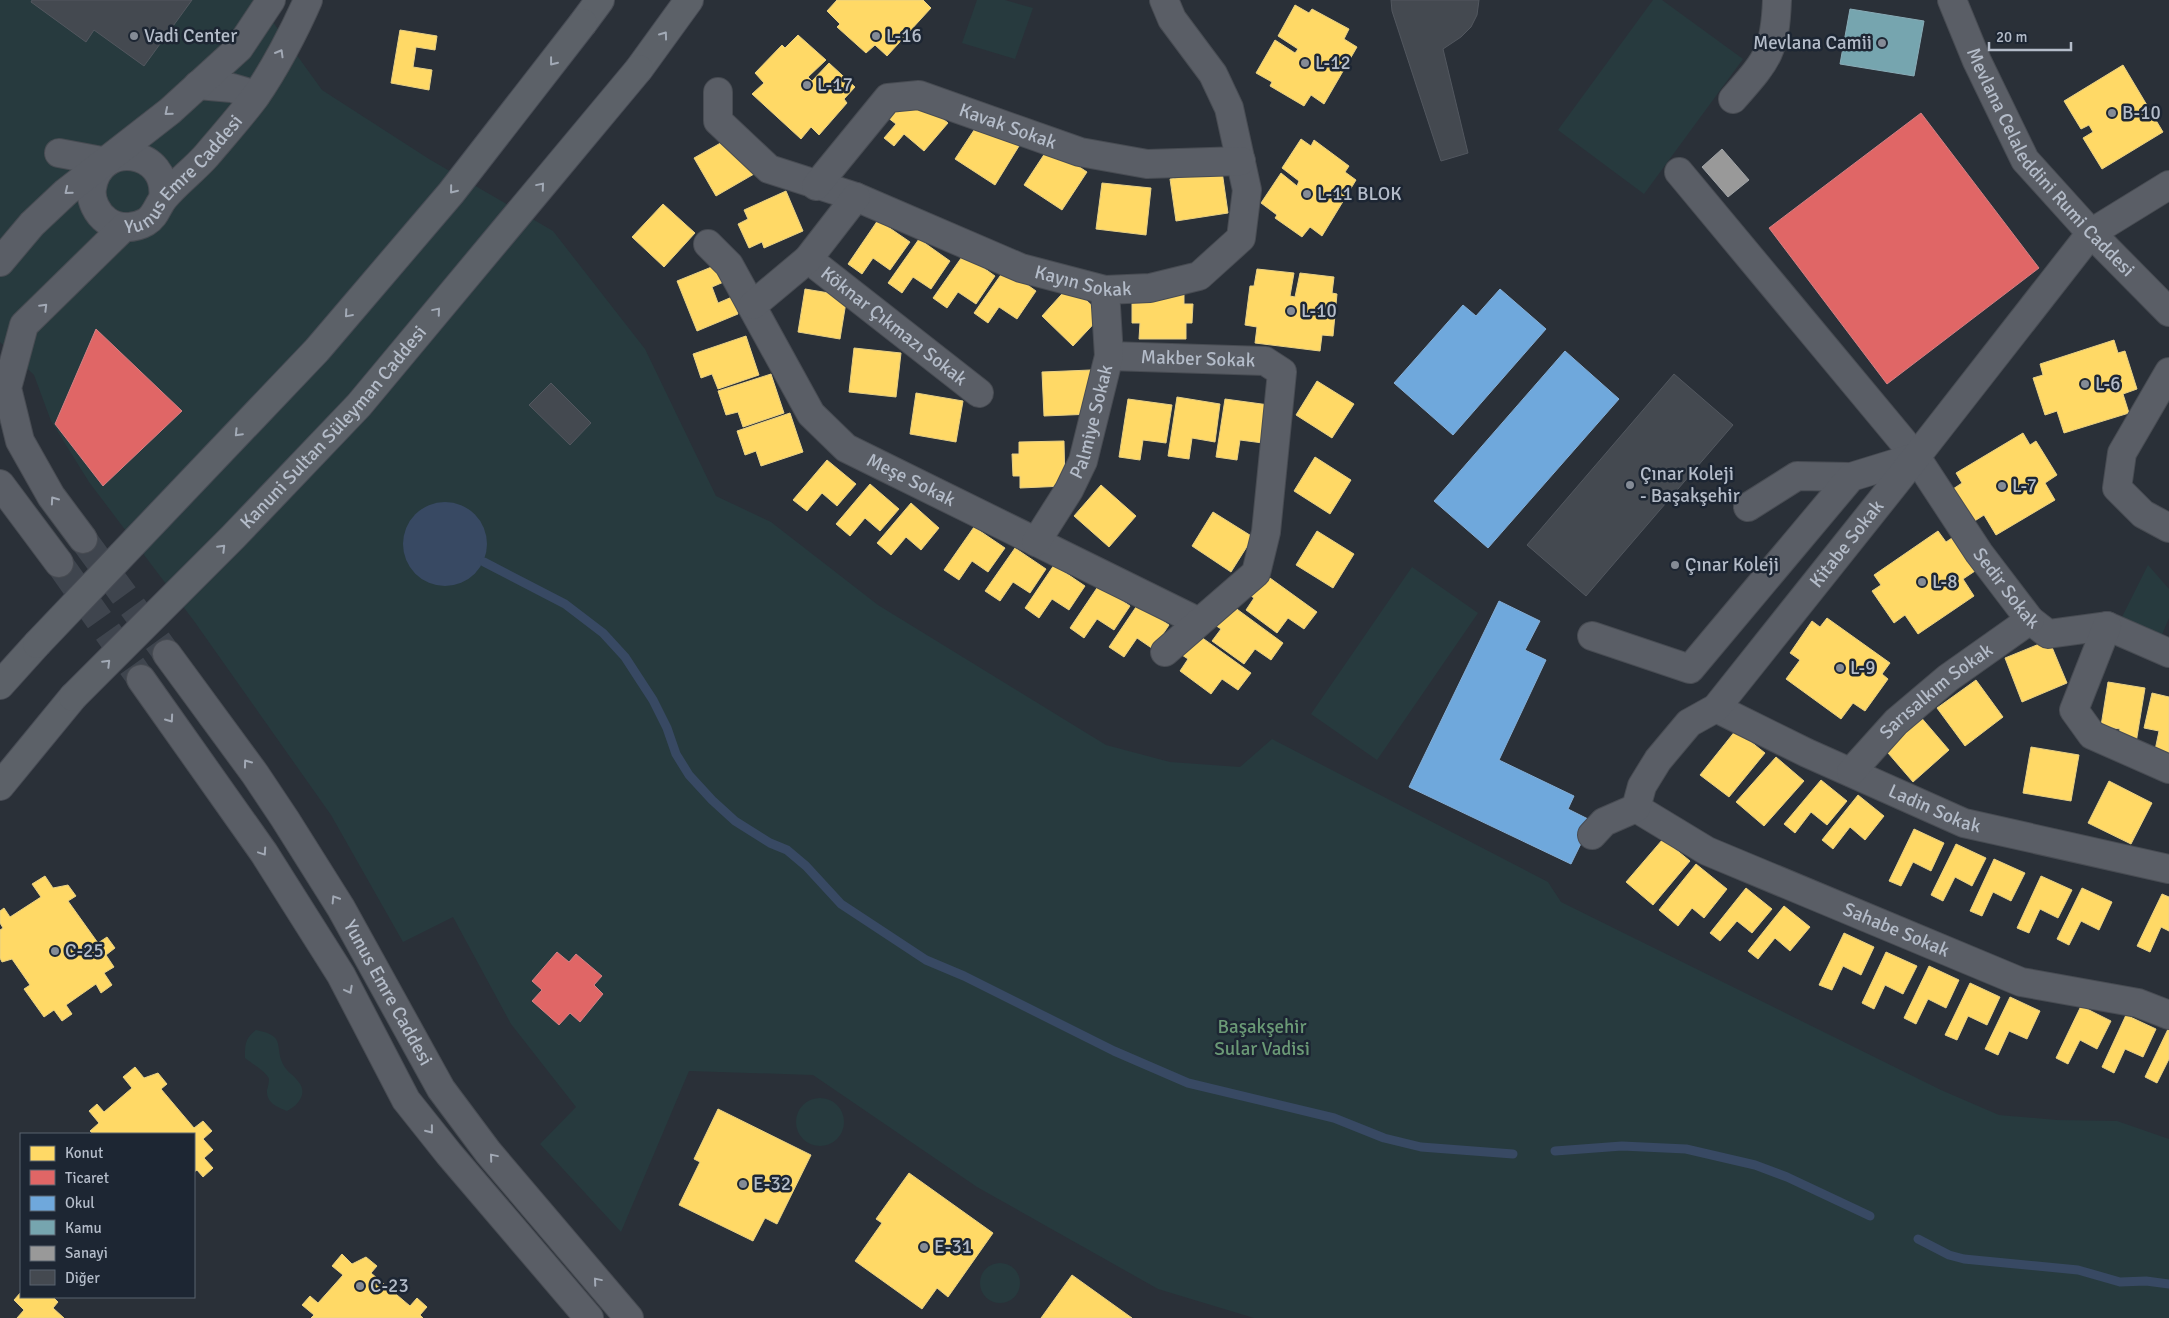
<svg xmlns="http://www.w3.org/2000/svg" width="2169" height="1318" font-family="Signika,sans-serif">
	<rect width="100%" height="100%" fill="#2a3038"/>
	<g fill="#273a3e">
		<polygon points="0,0 257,0 322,90 429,159 553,231 645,349 716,496 771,522 878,605 1106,745 1170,762 1240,767 1272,739 1548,882 1561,902 1941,1090 1999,1115 2057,1120 2117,1121 2169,1139 2169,1318 1254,1318 1158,1289 977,1187 813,1075 689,1071 621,1232 540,1144 576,1107 511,1024 453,917 403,942 331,815 194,621 89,482 51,421 34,375 0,342"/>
		<polygon points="977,0 1005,0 1033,8 1015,59 962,43"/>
		<polygon points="1653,0 1662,0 1743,59 1644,194 1558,130"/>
		<polygon points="2148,565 2169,589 2169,618 2161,637 2121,619"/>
		<polygon points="1412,567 1478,613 1377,760 1311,714"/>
		<path d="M256,1030c32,6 17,17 28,36 4,7 9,8 13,14 12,12 2,25 -10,31 -10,-4 -21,-8 -20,-21 1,-3 2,-8 2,-11 -2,-7 -18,-16 -24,-21 0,-13 0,-20 11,-28z"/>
		<circle cx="820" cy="1122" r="24"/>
		<circle cx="1000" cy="1283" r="20"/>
	</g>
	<circle fill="#384963" cx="445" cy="544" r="42"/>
	<g fill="#ffd966" stroke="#e8d084">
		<polygon points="837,0 923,0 931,8 887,56 875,45 866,53 837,27 840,24 827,11"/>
		<polygon points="1295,5 1309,13 1312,9 1349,29 1344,39 1357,47 1324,104 1311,95 1304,106 1270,86 1272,82 1256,73 1275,40 1295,53 1298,49 1278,36"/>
		<polygon points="400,30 437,36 435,50 416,47 413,67 432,70 429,90 391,83"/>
		<polygon points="798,35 826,60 808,77 812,81 829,63 855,87 844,99 847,103 819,135 811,127 801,139 752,94 764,83 755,73 782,45 785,48"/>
		<polygon points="2123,65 2163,132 2102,169 2083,138 2093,132 2089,125 2081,129 2064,101"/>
		<polygon points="919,99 948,123 924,151 904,134 894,146 884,138 896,124 887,117 901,100"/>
		<polygon points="980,121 1019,146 995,185 955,159"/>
		<polygon points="733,136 754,174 716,196 694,158"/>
		<polygon points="1301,139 1311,146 1314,140 1349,166 1345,172 1356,180 1322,236 1310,227 1302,237 1275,218 1277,215 1261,203 1281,173 1297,186 1299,181 1282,168"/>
		<polygon points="1049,147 1087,172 1062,210 1024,185"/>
		<polygon points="1222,171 1228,213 1176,221 1170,179"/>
		<polygon points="1102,183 1151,188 1146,235 1096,229"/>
		<polygon points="786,191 803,231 764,248 762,242 749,248 738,224 748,219 744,210"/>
		<polygon points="663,204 695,233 664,267 632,237"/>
		<polygon points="878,220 910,242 890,270 873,258 862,274 848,264"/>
		<polygon points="919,239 950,261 931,289 913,277 902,293 888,283"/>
		<polygon points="964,254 995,276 976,304 958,292 947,308 933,298"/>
		<polygon points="719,264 726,281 712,287 718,303 732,297 738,314 697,331 677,281"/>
		<polygon points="1005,269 1036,291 1017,319 999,307 988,323 974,313"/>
		<polygon points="1257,269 1294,273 1290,296 1295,297 1300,273 1334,277 1332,293 1337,294 1333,336 1322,335 1320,351 1255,343 1257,327 1245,325 1250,286 1254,286"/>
		<polygon points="1070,285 1102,315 1073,346 1042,316"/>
		<polygon points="805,289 847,296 840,339 798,332"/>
		<polygon points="1140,293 1184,293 1184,304 1193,304 1192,323 1186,323 1186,339 1139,339 1140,323 1132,323 1132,303 1140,303"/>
		<polygon points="746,336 759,375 718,389 712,374 701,378 693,354"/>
		<polygon points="2114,340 2118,353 2125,351 2137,389 2123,394 2129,413 2064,433 2057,411 2045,415 2033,378 2043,375 2040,364"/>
		<polygon points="854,348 901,353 896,397 849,392"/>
		<polygon points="1091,370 1092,414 1044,416 1042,372"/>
		<polygon points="771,374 784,413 743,427 738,412 726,415 718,391"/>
		<polygon points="1317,381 1354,404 1332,438 1296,415"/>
		<polygon points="916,393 963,401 956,442 910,434"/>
		<polygon points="1177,397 1220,404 1215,442 1192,438 1189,459 1168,456"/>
		<polygon points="1128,399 1172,405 1166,443 1143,440 1140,460 1119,457"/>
		<polygon points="1225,399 1269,405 1263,443 1240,440 1237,460 1216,457"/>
		<polygon points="790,413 803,452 761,466 756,451 745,455 737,431"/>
		<polygon points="2023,433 2030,445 2036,441 2057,475 2045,483 2055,500 1996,535 1984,515 1973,522 1953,489 1962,483 1956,473"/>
		<polygon points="1064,441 1065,486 1020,488 1020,476 1013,476 1012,454 1019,454 1019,442"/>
		<polygon points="1315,457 1351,480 1330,514 1294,491"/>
		<polygon points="827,460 856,484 837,506 822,493 807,511 793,500"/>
		<polygon points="870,484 899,509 880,531 865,518 850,536 836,524"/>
		<polygon points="1101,485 1136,516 1109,547 1074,516"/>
		<polygon points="911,503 939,528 921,550 906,537 891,555 877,543"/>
		<polygon points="1213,512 1253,537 1231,572 1192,546"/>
		<polygon points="974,527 1005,548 988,572 972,561 959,580 944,570"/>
		<polygon points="1317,531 1354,554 1333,588 1296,565"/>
		<polygon points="1938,531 1946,542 1952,538 1975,571 1963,579 1974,596 1918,634 1905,615 1894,623 1872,591 1881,585 1874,575"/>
		<polygon points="1015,548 1046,569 1030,593 1013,582 1000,601 985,591"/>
		<polygon points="1054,565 1085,586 1069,610 1052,599 1039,618 1025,608"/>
		<polygon points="1263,573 1317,612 1304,629 1288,618 1277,633 1246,610 1254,598 1248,594"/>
		<polygon points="1099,585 1130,606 1114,630 1097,619 1084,638 1070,628"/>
		<polygon points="1138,604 1169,625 1153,649 1137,638 1124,657 1109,647"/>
		<polygon points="1230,604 1283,643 1271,660 1255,649 1244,664 1212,641 1221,629 1215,625"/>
		<polygon points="1827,618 1890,663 1882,674 1888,679 1865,711 1853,703 1841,719 1786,679 1800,660 1790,653 1812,621 1820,627"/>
		<polygon points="1197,634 1251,673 1238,690 1222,679 1211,694 1180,671 1188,659 1182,655"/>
		<polygon points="2049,640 2067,683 2022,702 2005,658"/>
		<polygon points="1976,680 2003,717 1965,746 1937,708"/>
		<polygon points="2108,682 2145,688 2136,743 2118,740 2120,729 2101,726"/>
		<polygon points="2152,693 2169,697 2169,759 2154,755 2159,731 2144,728"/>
		<polygon points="1919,715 1949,750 1913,782 1882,746"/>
		<polygon points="1736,730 1765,753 1729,797 1700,775"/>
		<polygon points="2031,747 2079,755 2071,801 2023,793"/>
		<polygon points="1776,757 1804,781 1764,826 1736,802"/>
		<polygon points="1821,780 1847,801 1827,825 1811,812 1795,833 1784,824"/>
		<polygon points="2109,781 2152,803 2131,844 2088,823"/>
		<polygon points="1858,795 1884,816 1865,840 1850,827 1833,849 1822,840"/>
		<polygon points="1914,829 1944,843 1931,871 1913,862 1901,886 1889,881"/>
		<polygon points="1663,839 1690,861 1653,905 1626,882"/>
		<polygon points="1956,844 1986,858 1972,886 1955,877 1943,901 1931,895"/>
		<polygon points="1994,859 2025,873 2011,901 1993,892 1982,916 1970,911"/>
		<polygon points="1696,864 1727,889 1704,918 1692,908 1678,926 1659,910"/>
		<polygon points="45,876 53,888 68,885 76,896 68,901 98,943 107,937 115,948 106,955 114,967 104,973 112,985 101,993 96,984 66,1005 72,1014 62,1021 54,1010 44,1017 24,989 30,985 12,959 2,962 0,958 0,930 3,928 0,923 0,911 4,908 10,917 41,897 32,884"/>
		<polygon points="2041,876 2072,890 2058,918 2040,909 2029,933 2017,928"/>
		<polygon points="1746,888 1772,909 1752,933 1737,921 1720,941 1710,933"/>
		<polygon points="2082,888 2112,902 2099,930 2081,921 2069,945 2057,939"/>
		<polygon points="2162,894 2169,897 2169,931 2161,927 2150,952 2137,946"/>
		<polygon points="1784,906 1810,927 1790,951 1775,938 1758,959 1748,951"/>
		<polygon points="1844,933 1874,947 1861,975 1843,966 1832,990 1819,985"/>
		<polygon points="1886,952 1917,966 1903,994 1885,985 1874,1009 1862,1003"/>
		<polygon points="1929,966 1959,980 1946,1008 1928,999 1916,1024 1904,1018"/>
		<polygon points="1970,983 2000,997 1987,1025 1968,1016 1957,1040 1945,1035"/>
		<polygon points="2010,997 2040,1011 2027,1039 2009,1031 1998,1055 1985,1049"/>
		<polygon points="2081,1006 2111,1021 2097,1049 2080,1040 2068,1064 2056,1058"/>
		<polygon points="2126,1015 2156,1029 2143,1057 2125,1049 2114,1073 2102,1067"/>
		<polygon points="2169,1027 2169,1059 2157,1083 2145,1077"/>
		<polygon points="135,1067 144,1078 158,1073 167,1084 161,1089 194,1128 203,1121 212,1131 203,1139 213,1150 204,1158 213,1168 203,1177 197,1170 194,1172 194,1134 93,1134 90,1131 99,1123 89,1111 97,1104 104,1112 132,1088 123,1077"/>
		<polygon points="718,1109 811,1155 777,1224 765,1218 753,1241 679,1205 700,1162 694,1159"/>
		<polygon points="909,1173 993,1233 948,1297 937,1288 922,1309 855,1261 882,1223 876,1219"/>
		<polygon points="342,1254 352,1264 366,1257 377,1266 371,1273 410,1306 417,1298 427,1307 420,1315 423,1318 311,1318 314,1315 302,1305 310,1296 318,1303 343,1275 332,1266"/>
		<polygon points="1072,1275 1132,1318 1041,1318"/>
		<polygon points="21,1292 21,1297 34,1298 53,1297 58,1302 53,1308 64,1318 17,1318 24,1310 14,1300"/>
	</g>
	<g fill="#e06666" stroke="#d38084">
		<polygon points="1921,113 2039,268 1887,384 1769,228"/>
		<polygon points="96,329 182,411 103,486 55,424"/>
		<polygon points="557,952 569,962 576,954 602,976 594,985 603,994 580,1022 570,1013 559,1025 532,1001 542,990 532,981"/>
	</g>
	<g fill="#6fa8dc" stroke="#84aed6">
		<polygon points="1500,289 1546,329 1453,435 1394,383 1463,305 1476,316"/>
		<polygon points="1565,351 1619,399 1488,548 1434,501"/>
		<polygon points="1499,601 1540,621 1525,650 1546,660 1499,760 1574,796 1568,809 1592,821 1571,864 1409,787"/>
	</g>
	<polygon fill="#76a5af" stroke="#89acb7" points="1850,9 1924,21 1914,76 1840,64"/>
	<polygon fill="#999" stroke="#a1a4a7" points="1722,149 1749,180 1728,197 1702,167"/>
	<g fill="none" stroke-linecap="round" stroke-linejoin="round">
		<g stroke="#384963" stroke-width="9">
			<polyline points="484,562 565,604 603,633 625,657 653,700 667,728 676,754 689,775 712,800 735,821 770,843 787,850 806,866 841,904 926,960 964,976 1114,1051 1188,1083 1334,1118 1384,1138 1421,1147 1513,1154"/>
			<polyline points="1555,1151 1622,1146 1686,1149 1755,1165 1787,1177 1870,1216"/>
			<polyline points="1918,1239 1949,1255 1964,1259 2078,1270 2120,1282 2146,1281 2169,1284"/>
		</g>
	</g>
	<g fill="#444950" stroke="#52575f">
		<polygon points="32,0 192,0 144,66 94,30 86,42 31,2"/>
		<polygon points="1391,0 1479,0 1477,15 1471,27 1461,37 1443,49 1468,153 1441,161 1392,11"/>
		<polygon points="1674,374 1733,425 1586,596 1527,545"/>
		<polygon points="551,383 591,423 570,445 529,405"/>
	</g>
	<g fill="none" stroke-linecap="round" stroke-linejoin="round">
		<g stroke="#3f454e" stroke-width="28" stroke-dasharray="28 14" stroke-linecap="butt">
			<polyline points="83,539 167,654"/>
			<polyline points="59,563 141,679"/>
		</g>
		<g stroke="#484c53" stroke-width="30">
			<g id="minor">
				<path id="s1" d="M1952,0l25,61 48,99 66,73 78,79"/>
				<polyline points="198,85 232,88 256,95"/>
				<path id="s2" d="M718,92v29l51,48 87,28 165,71 84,22 45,-2 49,-12 42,-38 6,-48 -18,-82 -16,-34 -41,-55 -8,-19"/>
				<path d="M1733,99c34,-39 42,-46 44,-99"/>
				<polyline points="59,153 107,162"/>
				<path id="s3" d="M1679,172l237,285 63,96 51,67 18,14 59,-8 62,27"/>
				<path id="s4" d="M816,186l72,-88 31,-3 161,57 67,12 94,-3"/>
				<path id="s5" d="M163,199c7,-50 -64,-60 -71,-11 -2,12 5,26 15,33 11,8 27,8 39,1 10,-6 11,-16 18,-24 12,-15 30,-28 43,-43 16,-19 33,-38 48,-58 19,-27 40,-67 53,-97"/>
				<path id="s6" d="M708,244l21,21 82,149 35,34 353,174"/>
				<path id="s7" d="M808,259l171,134"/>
				<polyline points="0,262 32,224 66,192 170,111 239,48 271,0"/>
				<polyline points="753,305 808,259 856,197"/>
				<path id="s8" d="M1109,356l156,5 17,11 -16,160 -10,41 -91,79"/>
				<polyline points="2169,372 2122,453 2117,488 2143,514 2169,528"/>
				<polyline points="0,484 59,563"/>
				<polyline points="1748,507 1797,476 1851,477"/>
				<polyline points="83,539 51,496 20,441 7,388 24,325 124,227"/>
				<path id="s9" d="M1036,542l33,-52 14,-29 26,-105 -4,-66"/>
				<polyline points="2107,626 2074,710 2092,735 2169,769"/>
				<polyline points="1592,636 1690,669 1851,477 1916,457"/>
				<path id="s10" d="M167,654l88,120 30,45 56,89 100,181 47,63 141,166"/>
				<polyline points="141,679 264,853 341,975 406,1100 449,1154 589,1318"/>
				<path id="s11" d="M1716,708l91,45 157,70 205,46"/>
				<path id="s12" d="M1851,772l45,-50 52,-44 82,-58"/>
				<path id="s13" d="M1636,808l71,43 314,131 117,21 31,12"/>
				<path id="s14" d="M1592,835l12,-13 32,-14 6,-22 16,-26 31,-37 27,-15 200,-251 175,-224 78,-48"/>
			</g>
		</g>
		<g stroke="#484c55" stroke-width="30">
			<g id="major">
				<polyline points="583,23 600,0"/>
				<polyline points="639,69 689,0"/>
				<polyline points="0,685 37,644"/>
				<polyline points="0,786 73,697"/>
			</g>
		</g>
		<use href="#minor" stroke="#5a5e66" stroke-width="28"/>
		<use href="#major" stroke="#5c6168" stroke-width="28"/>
		<g stroke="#484c55" stroke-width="30" stroke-linecap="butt">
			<g id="major-bridge">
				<polyline points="37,644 317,350 451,193 583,23"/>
				<path id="s15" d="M73,697l160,-160 126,-132 280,-336"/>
			</g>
		</g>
		<use href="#major-bridge" stroke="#5c6168" stroke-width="28"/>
	</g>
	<defs><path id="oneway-chevron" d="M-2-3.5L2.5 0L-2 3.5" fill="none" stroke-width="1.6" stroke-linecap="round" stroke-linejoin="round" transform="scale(1.25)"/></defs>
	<g stroke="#a2aab6">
		<use href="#oneway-chevron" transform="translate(664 35) rotate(-54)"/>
		<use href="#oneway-chevron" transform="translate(553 62) rotate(128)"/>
		<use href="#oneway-chevron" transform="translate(541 186) rotate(-50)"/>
		<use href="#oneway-chevron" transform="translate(453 190) rotate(129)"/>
		<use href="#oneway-chevron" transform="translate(437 311) rotate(-50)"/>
		<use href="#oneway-chevron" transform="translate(348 314) rotate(131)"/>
		<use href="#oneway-chevron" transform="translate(238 433) rotate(134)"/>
		<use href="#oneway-chevron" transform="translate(222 548) rotate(-45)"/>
		<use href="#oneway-chevron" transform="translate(107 663) rotate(-45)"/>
	</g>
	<g stroke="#a2a9b5">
		<use href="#oneway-chevron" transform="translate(280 53) rotate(-60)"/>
		<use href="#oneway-chevron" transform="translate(168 112) rotate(140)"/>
		<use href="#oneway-chevron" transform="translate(68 191) rotate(141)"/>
		<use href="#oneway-chevron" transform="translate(44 307) rotate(-45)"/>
		<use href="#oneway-chevron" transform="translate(54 500) rotate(-125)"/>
		<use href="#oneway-chevron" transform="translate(170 719) rotate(55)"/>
		<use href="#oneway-chevron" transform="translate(247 763) rotate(-126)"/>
		<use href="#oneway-chevron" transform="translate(263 852) rotate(56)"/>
		<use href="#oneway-chevron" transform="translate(335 899) rotate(-122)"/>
		<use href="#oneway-chevron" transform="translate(349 990) rotate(62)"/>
		<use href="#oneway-chevron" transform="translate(430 1130) rotate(52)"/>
		<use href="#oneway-chevron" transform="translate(493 1157) rotate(-130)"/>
		<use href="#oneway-chevron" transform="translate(597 1281) rotate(-130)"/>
	</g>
	<g fill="#848b96" stroke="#1d2633" stroke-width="2">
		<circle cx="134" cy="36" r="5"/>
		<circle cx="876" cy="36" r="5"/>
		<circle cx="1882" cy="43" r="5"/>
		<circle cx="1305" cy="63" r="5"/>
		<circle cx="807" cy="85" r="5"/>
		<circle cx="2112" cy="113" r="5"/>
		<circle cx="1307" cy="194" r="5"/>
		<circle cx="1291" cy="311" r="5"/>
		<circle cx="2085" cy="384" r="5"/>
		<circle cx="1630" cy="485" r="5"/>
		<circle cx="2002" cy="486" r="5"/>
		<circle cx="1675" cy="565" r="5"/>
		<circle cx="1922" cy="582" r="5"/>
		<circle cx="1840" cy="668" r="5"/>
		<circle cx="55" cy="951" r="5"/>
		<circle cx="743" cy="1184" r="5"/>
		<circle cx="924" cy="1247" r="5"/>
		<circle cx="360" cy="1286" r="5"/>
	</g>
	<g text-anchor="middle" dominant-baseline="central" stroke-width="5" stroke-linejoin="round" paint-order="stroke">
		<g font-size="19" fill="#b4bcc9" stroke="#1d2633" text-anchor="start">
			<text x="144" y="36">Vadi Center</text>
			<text x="886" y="36">L-16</text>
			<text x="1872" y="43" text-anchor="end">Mevlana Camii</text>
			<text x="1315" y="63">L-12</text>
			<text x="817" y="85">L-17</text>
			<text x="2122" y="113">B-10</text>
			<text x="1317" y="194">L-11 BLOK</text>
			<text x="1301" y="311">L-10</text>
			<text x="2095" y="384">L-6</text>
			<text x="1640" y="474">Çınar Koleji<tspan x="1640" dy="22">- Başakşehir</tspan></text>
			<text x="2012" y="486">L-7</text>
			<text x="1685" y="565">Çınar Koleji</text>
			<text x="1932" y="582">L-8</text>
			<text x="1850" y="668">L-9</text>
			<text x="65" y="951">C-25</text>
			<text x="753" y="1184">E-32</text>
			<text x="934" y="1247">E-31</text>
			<text x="370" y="1286">C-23</text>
		</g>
		<g font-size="19" fill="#b4bcc9" stroke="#1d2633">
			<text stroke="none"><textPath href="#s4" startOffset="239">Kavak Sokak</textPath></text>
			<text stroke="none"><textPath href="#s1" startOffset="192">Mevlana Celaleddini Rumi Caddesi</textPath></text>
			<text stroke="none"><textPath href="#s5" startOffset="254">Yunus Emre Caddesi</textPath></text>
			<text stroke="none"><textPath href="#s2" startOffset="434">Kayın Sokak</textPath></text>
			<text stroke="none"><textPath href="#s7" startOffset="109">Köknar Çıkmazı Sokak</textPath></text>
			<text stroke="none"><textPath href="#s8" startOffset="89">Makber Sokak</textPath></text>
			<text stroke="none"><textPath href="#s9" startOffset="134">Palmiye Sokak</textPath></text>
			<text stroke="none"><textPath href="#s15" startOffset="375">Kanuni Sultan Süleyman Caddesi</textPath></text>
			<text stroke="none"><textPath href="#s6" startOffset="321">Meşe Sokak</textPath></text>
			<text stroke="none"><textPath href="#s14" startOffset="395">Kitabe Sokak</textPath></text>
			<text stroke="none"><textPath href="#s3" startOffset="530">Sedir Sokak</textPath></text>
			<text stroke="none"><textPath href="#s12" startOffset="118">Sarısalkım Sokak</textPath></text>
			<text stroke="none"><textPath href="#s11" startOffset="241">Ladin Sokak</textPath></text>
			<text stroke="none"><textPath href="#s13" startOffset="288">Sahabe Sokak</textPath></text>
			<text stroke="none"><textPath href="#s10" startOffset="405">Yunus Emre Caddesi</textPath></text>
		</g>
		<g font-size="19" fill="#6b9a76" stroke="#1d2633">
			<text x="1262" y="1027">Başakşehir<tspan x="1262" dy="22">Sular Vadisi</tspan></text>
		</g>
	</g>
	<rect x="20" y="1133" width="175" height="165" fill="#1d2633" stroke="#59626f"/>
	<rect x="30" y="1146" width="25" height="15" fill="#ffd966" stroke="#59626f"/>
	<text x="65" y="1158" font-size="15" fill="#b4bcc9">Konut</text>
	<rect x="30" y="1170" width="25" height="15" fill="#e06666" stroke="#59626f"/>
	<text x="65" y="1183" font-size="15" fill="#b4bcc9">Ticaret</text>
	<rect x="30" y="1196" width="25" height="15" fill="#6fa8dc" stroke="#59626f"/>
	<text x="65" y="1208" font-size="15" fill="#b4bcc9">Okul</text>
	<rect x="30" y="1220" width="25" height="15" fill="#76a5af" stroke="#59626f"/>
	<text x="65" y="1233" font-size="15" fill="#b4bcc9">Kamu</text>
	<rect x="30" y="1246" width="25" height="15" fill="#999999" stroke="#59626f"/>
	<text x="65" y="1258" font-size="15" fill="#b4bcc9">Sanayi</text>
	<rect x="30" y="1270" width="25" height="15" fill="#444950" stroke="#59626f"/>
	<text x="65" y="1283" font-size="15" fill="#b4bcc9">Diğer</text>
	<path d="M1989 42v8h82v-8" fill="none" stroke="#b4bcc9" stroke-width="2.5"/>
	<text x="1996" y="42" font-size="15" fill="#b4bcc9" stroke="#1d2633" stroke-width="4" paint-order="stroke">20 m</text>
</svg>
